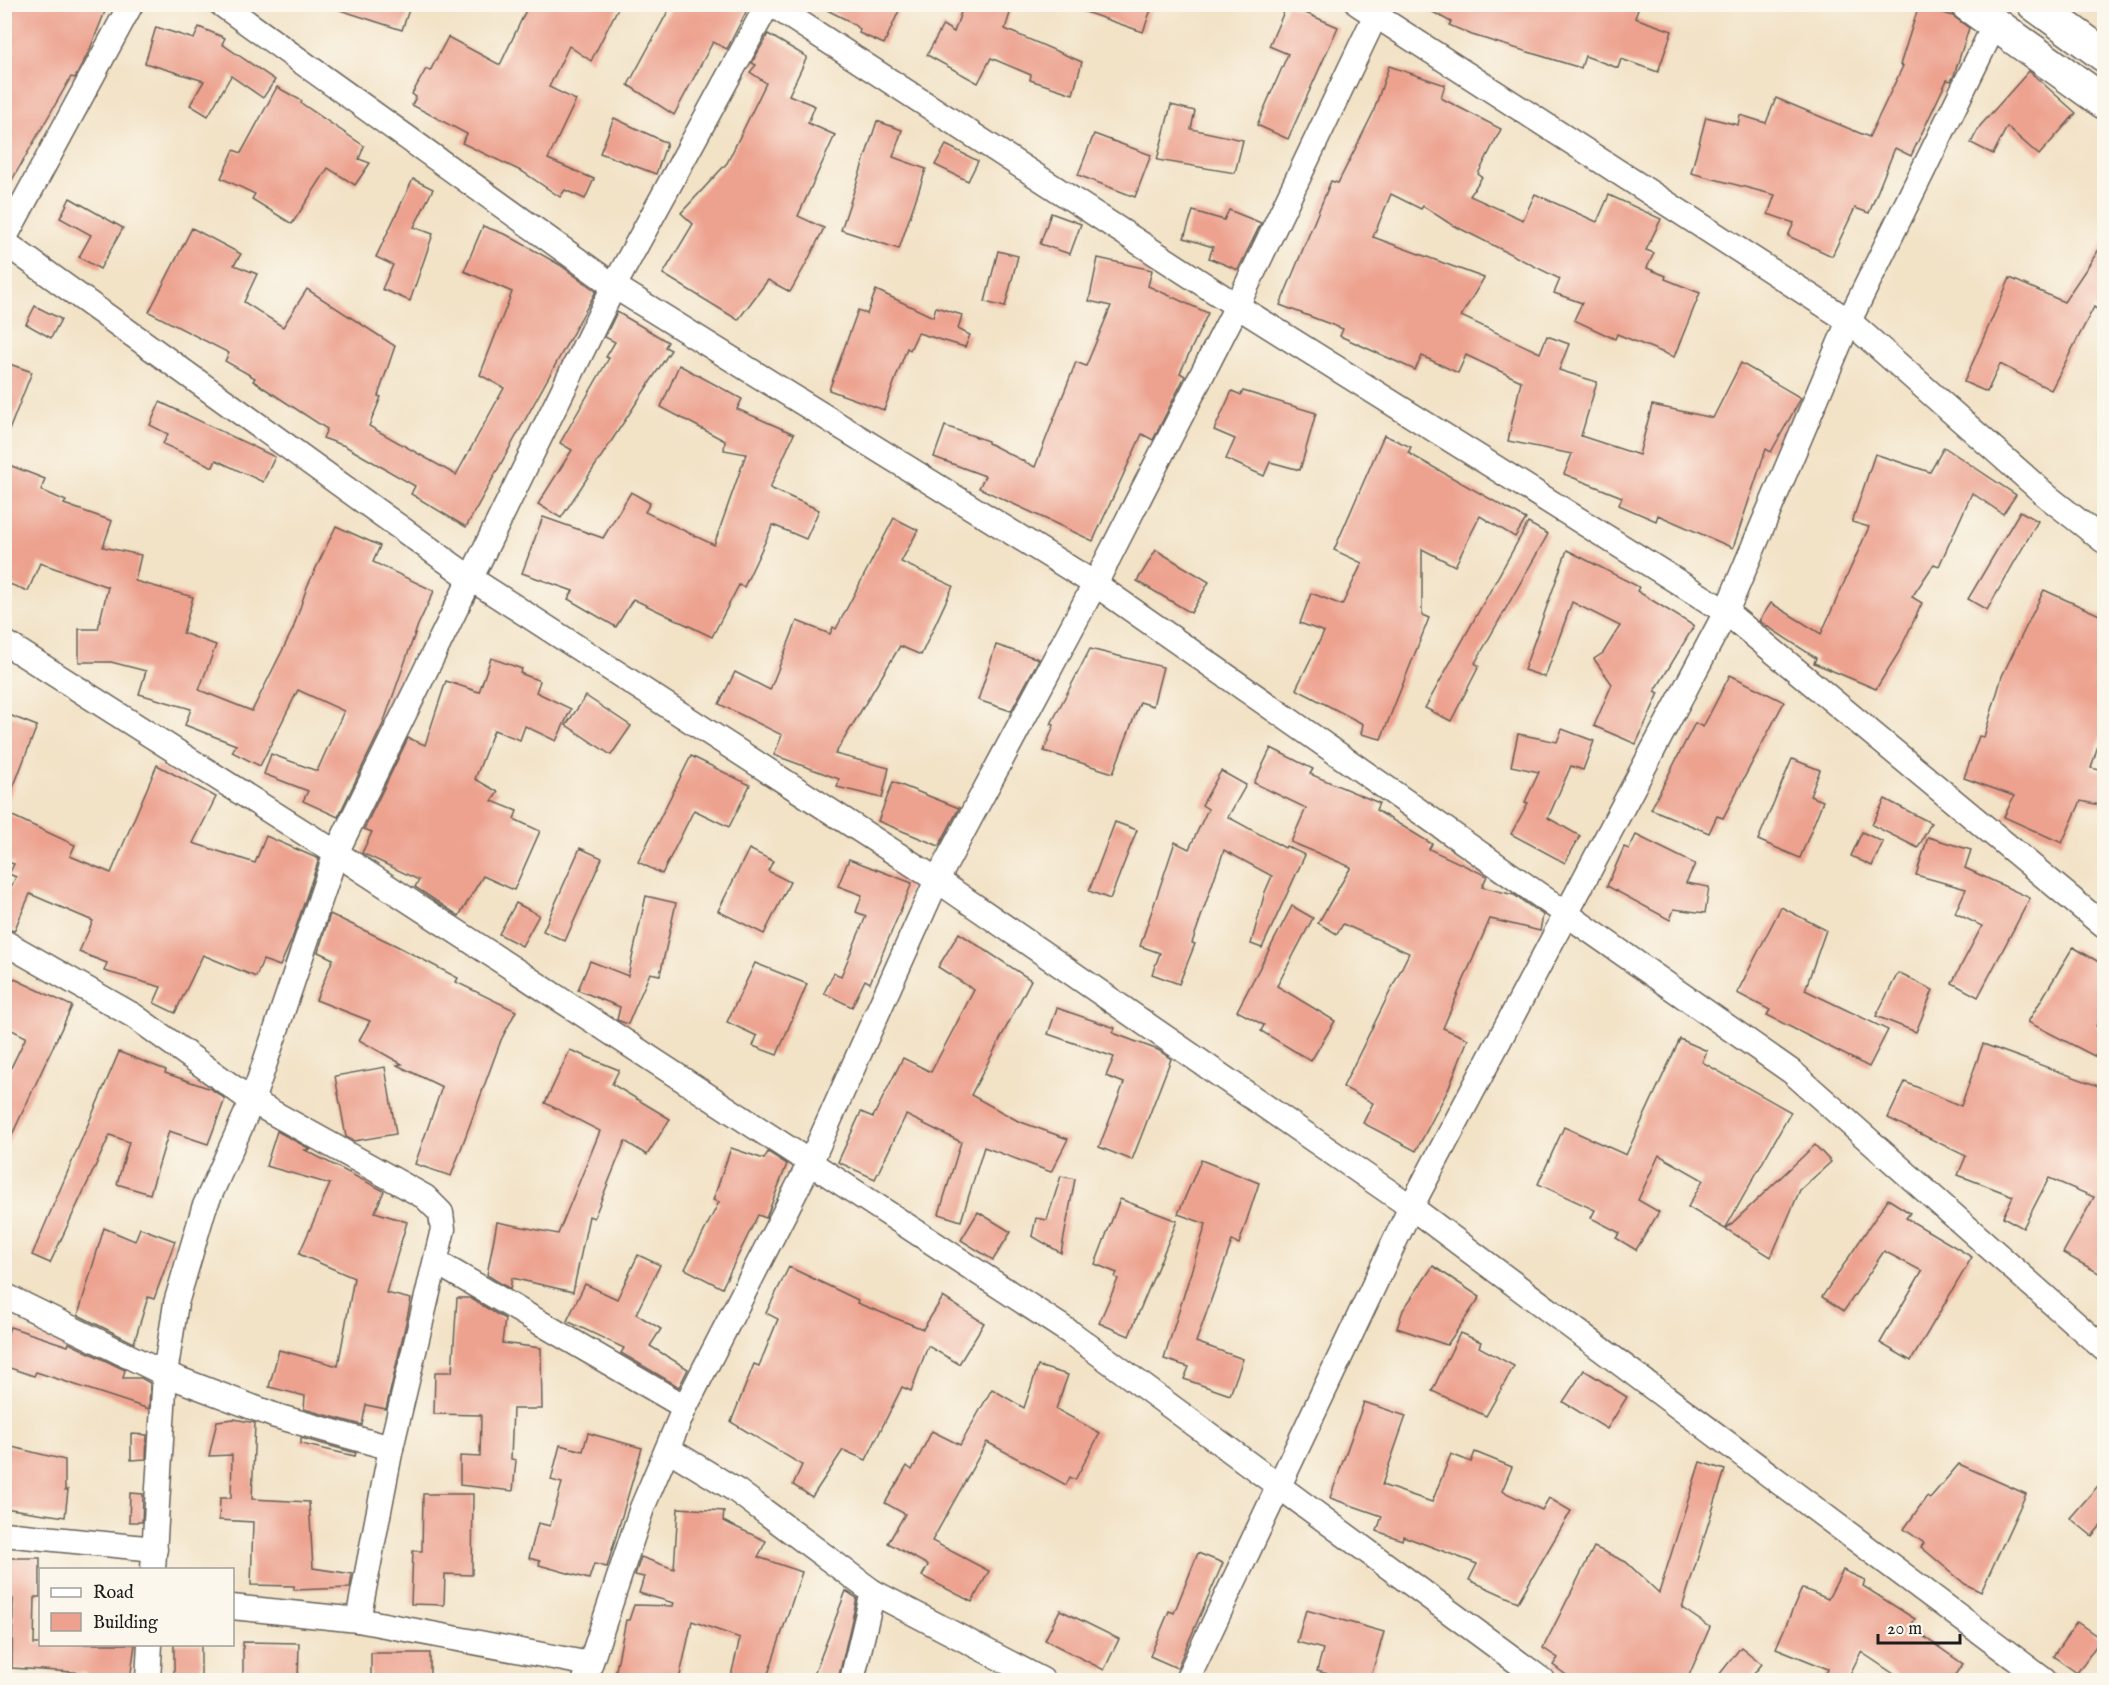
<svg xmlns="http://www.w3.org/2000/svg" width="2109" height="1685" font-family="'IM FELL English',serif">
	<rect width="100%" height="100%" fill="#fbf7ec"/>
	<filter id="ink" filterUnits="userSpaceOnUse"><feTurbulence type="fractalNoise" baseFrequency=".0167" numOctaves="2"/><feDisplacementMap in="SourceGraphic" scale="12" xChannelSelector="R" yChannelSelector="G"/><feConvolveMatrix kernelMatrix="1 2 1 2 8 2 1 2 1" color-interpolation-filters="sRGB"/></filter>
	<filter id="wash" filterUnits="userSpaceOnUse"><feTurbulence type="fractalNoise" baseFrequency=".008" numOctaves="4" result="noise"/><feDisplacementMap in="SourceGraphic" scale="24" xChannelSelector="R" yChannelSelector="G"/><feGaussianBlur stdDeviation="1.35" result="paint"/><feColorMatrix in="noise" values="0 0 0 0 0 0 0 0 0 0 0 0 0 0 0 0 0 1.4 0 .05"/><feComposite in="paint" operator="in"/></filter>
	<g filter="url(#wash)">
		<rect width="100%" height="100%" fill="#f2e2c6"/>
		<g id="blocks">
			<g fill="#eda28f">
				<polygon points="4,4 108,4 90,49 75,78 71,77 4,194"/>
				<polygon points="338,4 411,4 402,30 337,9"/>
				<polygon points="529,4 620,4 591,61 569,46 549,87 576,100 548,159 594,179 585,199 565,190 560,197 523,172 462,143 467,134 412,105 416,97 412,94 426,69 430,71 448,37 500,65"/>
				<polygon points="672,4 750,4 727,49 713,42 674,115 628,85"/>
				<polygon points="815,4 902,4 884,44 859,33 860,29 845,19"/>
				<polygon points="964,4 1013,4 1005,29 1082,62 1073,94 1030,80 1031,75 991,58 978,83 927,55 943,25 954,32"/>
				<polygon points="1075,4 1153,4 1143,32 1074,8"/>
				<polygon points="1418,4 1640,4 1635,18 1672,31 1658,72 1621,59 1618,68 1585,56 1581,68 1472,35 1449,25 1451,22"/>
				<polygon points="1287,5 1338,27 1288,139 1257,125 1288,54 1269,46"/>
				<polygon points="1919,5 1953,16 1969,28 1954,75 1951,81 1947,80 1911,156 1895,148 1869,213 1855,208 1832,256 1788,236 1794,223 1768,214 1775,195 1691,173 1706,117 1738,125 1740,115 1766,123 1776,98 1869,137 1903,66 1900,65"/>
				<polygon points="156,27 194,39 199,27 225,38 222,44 275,80 263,98 231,76 208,116 190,105 204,81 145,63"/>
				<polygon points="768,34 807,57 789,95 815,106 808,123 835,135 798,216 824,228 807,262 790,292 768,280 738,320 663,274 693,224 681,213 727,163 766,83 750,72 756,65 752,63"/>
				<polygon points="1389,66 1445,85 1441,98 1501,129 1478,174 1482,177 1470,196 1523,220 1535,194 1597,222 1609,195 1661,219 1646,250 1654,253 1647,268 1666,276 1665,279 1700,293 1674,357 1617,334 1615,339 1574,320 1582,303 1554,293 1560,279 1449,223 1423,206 1421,209 1391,194 1373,237 1484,278 1461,316 1540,353 1547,336 1569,344 1559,370 1597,382 1581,436 1639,455 1652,405 1713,418 1741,363 1801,398 1771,452 1766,449 1733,548 1658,515 1656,521 1619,505 1622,497 1564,474 1572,454 1508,441 1521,381 1466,355 1458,373 1422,356 1415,370 1340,336 1343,329 1280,305 1331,181 1338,183 1373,113"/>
				<polygon points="2029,71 2076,113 2039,155 2007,127 1993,154 1971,143 1980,126"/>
				<polygon points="277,87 302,101 301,103 364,146 359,159 370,163 355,185 328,168 292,224 252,199 255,194 221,178 234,150 241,153"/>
				<polygon points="1171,105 1195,111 1191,129 1243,140 1235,173 1157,160"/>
				<polygon points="614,118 667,143 656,174 600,153"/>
				<polygon points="877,121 902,130 893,157 926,169 899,249 841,230"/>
				<polygon points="1094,134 1151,155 1135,197 1078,175"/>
				<polygon points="946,145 978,161 968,181 935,165"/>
				<polygon points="413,179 433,189 414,227 433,234 410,301 382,289 393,265 376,257"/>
				<polygon points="70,198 123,228 100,269 79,257 91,235 60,218"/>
				<polygon points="1229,210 1261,223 1238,270 1209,258 1213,247 1184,238 1193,211 1224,220"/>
				<polygon points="1051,213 1081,224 1070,254 1040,244"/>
				<polygon points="483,226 507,235 560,265 596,291 466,527 411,494 415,486 345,446 323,438 327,429 253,381 255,378 225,361 229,353 149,312 192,228 241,254 234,265 257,274 244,302 283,327 307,289 395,346 378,396 381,397 369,426 456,475 504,388 480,375 512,292 464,271"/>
				<polygon points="2104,242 2104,315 2094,307 2051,390 2000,364 1987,392 1964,382 2010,278 2064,302"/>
				<polygon points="998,251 1018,256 1005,307 985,302"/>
				<polygon points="1098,258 1152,270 1148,286 1208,313 1180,373 1185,376 1153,440 1142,434 1093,541 979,488 985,476 934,457 945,426 988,441 988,443 1035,467 1076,362 1086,366 1111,306 1089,301"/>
				<polygon points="876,290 933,317 936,307 962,315 958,329 970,335 965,347 918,333 910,350 907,348 884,410 829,390 858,310 867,314"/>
				<polygon points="35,306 61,319 51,338 26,324"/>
				<polygon points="617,312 668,342 665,347 671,350 561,518 538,504 572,450 560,443 609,358 606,357 615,342 605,337"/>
				<polygon points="4,362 32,372 6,438 4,438"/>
				<polygon points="679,365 742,399 737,409 794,434 770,488 819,510 806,539 773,525 744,587 739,585 712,637 633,599 616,627 568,599 573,591 522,573 543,517 603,538 631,492 650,503 645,512 714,545 746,454 724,450 725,441 661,407"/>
				<polygon points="1232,391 1241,395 1243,391 1316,413 1300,470 1270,462 1264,476 1226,459 1235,439 1214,430"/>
				<polygon points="160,402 275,457 263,482 216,460 213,467 163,444 168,434 150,425"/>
				<polygon points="1384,435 1411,447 1408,453 1526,519 1515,537 1480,516 1455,566 1422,549 1422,615 1429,618 1381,739 1361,734 1363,724 1296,689 1324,632 1300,623 1311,593 1342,605 1362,563 1334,550"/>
				<polygon points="1944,447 2016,495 2003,514 1972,493 1939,566 1934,564 1912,597 1922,603 1899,652 1876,689 1814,663 1816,658 1759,621 1771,603 1821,634 1869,527 1852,522 1875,454 1930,472"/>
				<polygon points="4,463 45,479 41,490 66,501 64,504 112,521 103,547 141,555 135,581 193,597 183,633 216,645 199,690 252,711 293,629 307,587 336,526 380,546 373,562 434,591 418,625 383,724 338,817 303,801 308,791 264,774 271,754 317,771 344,711 298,690 260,766 232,752 236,745 185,725 191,709 139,694 146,671 111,662 79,662 79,629 98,629 108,587 40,563 28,591 4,582"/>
				<polygon points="2020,511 2038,521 1987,610 1968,599"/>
				<polygon points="894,518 918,530 901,562 953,586 921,655 900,646 835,754 889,768 882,798 837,787 839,779 774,755 782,735 719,704 735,672 770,690 797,621 830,634 833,627 836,629"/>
				<polygon points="1528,523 1548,534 1475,663 1479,666 1451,721 1425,708"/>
				<polygon points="1156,550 1209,582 1191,613 1137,581"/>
				<polygon points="1567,550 1639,587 1637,591 1694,626 1655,691 1659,693 1636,744 1594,726 1612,684 1594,659 1603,653 1620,626 1572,602 1545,677 1524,670"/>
				<polygon points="2044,590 2104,617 2104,726 2091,768 2104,771 2104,806 2081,801 2062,843 2004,817 2014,796 1964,778 1979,736 1984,737 2002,676"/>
				<polygon points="996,645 1039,659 1011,711 978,700"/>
				<polygon points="1090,649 1163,667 1153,706 1140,702 1113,773 1044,751 1054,725 1051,724"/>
				<polygon points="491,658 522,669 520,673 540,681 536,692 571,709 556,741 525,726 520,740 494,730 475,779 498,792 492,801 517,811 514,819 540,831 514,890 483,876 459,916 415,887 419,880 362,853 372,832 364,829 408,738 425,745 446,681 479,692"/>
				<polygon points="1730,675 1784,702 1723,818 1717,816 1709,833 1651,809 1695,723 1703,727"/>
				<polygon points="586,696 631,726 611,755 566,725"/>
				<polygon points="4,713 37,726 6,806 4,805"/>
				<polygon points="1562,729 1594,741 1583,770 1571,766 1548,818 1580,836 1565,863 1511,834 1528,803 1525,802 1539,772 1511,766 1518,734 1557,742"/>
				<polygon points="1271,748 1313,769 1310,774 1379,803 1376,810 1432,844 1429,849 1487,876 1482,887 1514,895 1543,915 1540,931 1490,919 1443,1028 1468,1039 1448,1090 1416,1151 1363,1123 1373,1103 1343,1087 1409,953 1343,924 1337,934 1318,923 1351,867 1291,842 1306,808 1254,783"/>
				<polygon points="691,756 750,785 729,827 694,810 662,874 638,862"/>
				<polygon points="1792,759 1820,770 1810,796 1823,801 1800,858 1758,840"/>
				<polygon points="157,765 216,797 193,843 255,863 266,836 319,859 292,939 280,966 263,960 256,977 203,955 175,1013 154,1003 161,987 104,971 107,963 79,952 93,921 30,894 14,931 4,928 4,901 16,877 9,874 14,864 4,861 4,812 75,845 70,856 111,873"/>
				<polygon points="1221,771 1246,785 1228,817 1285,848 1286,846 1305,855 1262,948 1251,944 1265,892 1272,876 1224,850 1192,943 1195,944 1179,984 1152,974 1160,953 1140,946 1175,842 1189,849 1208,809 1202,805"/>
				<polygon points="893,782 959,808 939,846 878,821"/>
				<polygon points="1885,799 1931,823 1918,848 1872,825"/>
				<polygon points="1115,822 1137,830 1110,899 1089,891"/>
				<polygon points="1862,832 1883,842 1872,866 1851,856"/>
				<polygon points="1636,835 1695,864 1686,883 1709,887 1705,913 1674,909 1670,920 1607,886 1624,847 1629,849"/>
				<polygon points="1928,837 1971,850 1965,868 2030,898 1978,997 1952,983 1982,926 1955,913 1966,889 1916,875"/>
				<polygon points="580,848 602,858 565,941 543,931"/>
				<polygon points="749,849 773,861 768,871 790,882 764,934 718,911"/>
				<polygon points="849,859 912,883 870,983 865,980 852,1007 824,993 834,973 841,976 866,916 856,912 862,895 838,886"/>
				<polygon points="646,896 676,903 660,975 650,973 628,1024 617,1020 620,1007 578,990 590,961 628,976"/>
				<polygon points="516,903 539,915 522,946 499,934"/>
				<polygon points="1292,906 1313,918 1277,986 1335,1021 1311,1061 1261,1031 1264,1025 1237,1011"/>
				<polygon points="1781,907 1826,930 1805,990 1888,1030 1869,1067 1767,1015 1770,1010 1737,993"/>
				<polygon points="330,914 395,945 458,978 456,982 516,1011 501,1040 451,1176 415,1164 442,1087 397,1065 402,1064 359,1040 370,1021 316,1000 333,959 318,952"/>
				<polygon points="959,933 1031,980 971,1095 1018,1121 1068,1139 1051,1172 984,1147 961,1221 939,1214 961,1142 906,1115 875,1179 838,1162 861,1112 873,1117 903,1058 931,1072 974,990 938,967"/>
				<polygon points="2073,947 2104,965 2104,1011 2096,1026 2104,1032 2104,1061 2028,1022"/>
				<polygon points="755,963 807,984 777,1055 753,1046 757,1036 727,1022"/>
				<polygon points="1898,973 1933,990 1916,1032 1876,1016"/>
				<polygon points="4,974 72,1006 4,1152 4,1082 26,1037 4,1026"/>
				<polygon points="1057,1008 1115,1028 1113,1033 1158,1050 1171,1059 1132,1160 1099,1147 1124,1083 1106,1076 1114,1057 1048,1034"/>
				<polygon points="1680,1039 1707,1051 1702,1062 1791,1112 1725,1229 1688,1207 1703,1180 1659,1155 1638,1200 1659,1212 1636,1250 1616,1238 1620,1233 1591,1218 1595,1210 1538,1184 1564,1127 1626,1155"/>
				<polygon points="1983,1044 2104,1088 2104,1276 2063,1253 2094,1197 2049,1178 2023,1228 2003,1217 2013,1196 1958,1175 1966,1156 1888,1118 1905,1082 1961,1106"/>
				<polygon points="570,1050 619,1070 612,1084 670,1119 647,1155 625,1141 594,1218 589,1216 573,1292 512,1278 510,1289 487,1275 497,1222 558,1234 600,1131 545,1103"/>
				<polygon points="119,1052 166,1070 165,1073 211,1089 225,1099 208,1144 169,1131 150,1194 117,1184 129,1142 110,1135 50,1263 32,1255"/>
				<polygon points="385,1067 396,1134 354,1141 346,1137 335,1076"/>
				<polygon points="277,1131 310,1149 305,1150 384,1191 375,1212 407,1222 386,1293 411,1299 406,1323 386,1409 366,1405 362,1425 304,1409 305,1396 269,1387 279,1350 338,1366 354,1278 299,1254 330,1184 266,1166"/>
				<polygon points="1815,1145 1831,1162 1800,1190 1771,1257 1726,1229"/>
				<polygon points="731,1148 764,1159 768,1152 787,1164 766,1218 758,1215 722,1288 685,1269 719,1202 713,1200"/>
				<polygon points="1201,1160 1259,1183 1239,1244 1232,1241 1196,1342 1243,1359 1230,1395 1184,1379 1189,1367 1164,1359 1206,1224 1178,1214"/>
				<polygon points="1061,1176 1075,1179 1061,1253 1032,1236 1036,1218 1047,1220"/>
				<polygon points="1120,1199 1177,1221 1129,1336 1099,1323 1118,1279 1115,1277 1117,1273 1095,1264"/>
				<polygon points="1888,1199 1910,1213 1906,1218 1972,1257 1911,1361 1880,1343 1922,1271 1884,1251 1844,1311 1822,1297"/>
				<polygon points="978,1212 1011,1232 993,1260 961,1240"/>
				<polygon points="104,1228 135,1241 140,1228 175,1241 154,1299 148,1297 134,1343 78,1315"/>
				<polygon points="638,1255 660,1265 636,1314 661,1329 650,1346 688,1369 679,1387 621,1353 624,1348 567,1321 585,1284 617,1299"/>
				<polygon points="1433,1266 1480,1297 1447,1345 1397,1328 1403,1310"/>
				<polygon points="789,1267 858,1300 857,1303 923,1329 943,1297 984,1323 959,1364 928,1346 911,1391 902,1387 866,1460 843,1450 812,1497 793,1485 802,1465 731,1422 754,1364 759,1366 778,1319 766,1313"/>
				<polygon points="457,1298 470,1298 505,1319 502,1343 541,1348 542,1409 513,1409 511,1459 516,1460 513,1491 460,1485 460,1456 480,1457 481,1415 434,1414 435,1372 452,1372"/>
				<polygon points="10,1327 68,1346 69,1343 125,1370 123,1378 141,1378 150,1383 149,1409 36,1372 34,1376 4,1366 4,1343"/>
				<polygon points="1460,1333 1481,1342 1479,1347 1514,1366 1486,1416 1432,1391"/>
				<polygon points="1038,1366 1068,1375 1056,1409 1100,1433 1075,1480 1070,1477 1066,1485 987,1442 932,1541 989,1571 972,1602 922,1576 928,1565 888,1543 905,1514 885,1503 907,1466 912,1470 932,1431 960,1445 992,1389 1024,1408"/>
				<polygon points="1584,1370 1627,1397 1607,1429 1563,1402"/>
				<polygon points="1364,1402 1406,1416 1382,1485 1432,1502 1451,1454 1471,1462 1475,1452 1512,1467 1502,1491 1542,1510 1549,1498 1571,1511 1518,1602 1469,1580 1477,1564 1403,1536 1402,1540 1377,1531 1382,1516 1330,1498"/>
				<polygon points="234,1419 255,1423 252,1499 309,1502 313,1568 352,1574 350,1588 294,1590 294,1586 251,1585 253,1522 219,1520 220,1498 231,1498 232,1455 209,1456 217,1421"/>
				<polygon points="588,1433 642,1448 607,1567 594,1564 589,1579 539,1565 540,1561 529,1558 538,1523 550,1526 562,1483 551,1480 560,1445 583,1451"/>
				<polygon points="131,1434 147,1435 146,1459 131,1460"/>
				<polygon points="301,1438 356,1453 355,1456 301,1444"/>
				<polygon points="4,1445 65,1460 65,1490 68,1490 65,1517 4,1508"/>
				<polygon points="1700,1462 1725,1470 1682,1608 1710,1627 1687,1680 1573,1680 1553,1665 1558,1658 1543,1648 1594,1547 1626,1562 1659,1593"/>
				<polygon points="1959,1464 2026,1494 1981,1592 1965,1584 1921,1547 1924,1543 1904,1529 1927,1496 1930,1498"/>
				<polygon points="2104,1479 2104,1522 2092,1536 2070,1518"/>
				<polygon points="130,1493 143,1494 142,1522 129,1522"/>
				<polygon points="423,1494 473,1494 472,1575 445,1574 444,1605 411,1604 413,1551 422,1551"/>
				<polygon points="678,1508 724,1511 723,1521 766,1541 758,1557 802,1572 766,1680 730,1680 740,1638 692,1621 679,1680 614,1680 626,1620 629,1620 634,1605 673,1606 674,1603 639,1593 644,1577 635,1575 641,1557 674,1569"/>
				<polygon points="1198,1553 1223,1563 1177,1668 1150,1656 1169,1611 1174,1613"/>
				<polygon points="4,1558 40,1558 40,1597 35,1597 34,1644 135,1644 130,1680 86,1680 87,1673 12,1668 13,1599 4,1599"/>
				<polygon points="1843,1570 1865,1580 1863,1586 1915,1619 1910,1627 1963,1664 1951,1680 1903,1680 1861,1652 1847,1680 1823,1680 1828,1669 1776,1648 1802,1588 1828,1599"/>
				<polygon points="846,1591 857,1598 838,1680 812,1680"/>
				<polygon points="1060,1610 1119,1639 1104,1670 1045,1640"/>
				<polygon points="1306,1610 1384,1632 1370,1680 1351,1680 1317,1671 1323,1649 1297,1642"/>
				<polygon points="2077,1622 2101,1639 2077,1673 2053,1656"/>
				<polygon points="243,1642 299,1643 298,1680 243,1680"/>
				<rect x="174" y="1644" width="27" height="36"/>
				<polygon points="1741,1647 1762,1664 1749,1680 1715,1680"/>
				<rect x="371" y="1653" width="59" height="27"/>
			</g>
		</g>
	</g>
	<g filter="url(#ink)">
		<use href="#blocks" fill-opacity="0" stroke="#676158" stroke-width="1.5"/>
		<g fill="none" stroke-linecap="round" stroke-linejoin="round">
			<g stroke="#676158" stroke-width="27">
				<g id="minor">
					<polyline points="221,4 614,286 1095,584 1792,1072 2104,1349"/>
					<polyline points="771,4 1237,306 1726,612 2104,926"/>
					<polyline points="1358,4 1849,321 2048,497 2104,541"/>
					<polyline points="4,239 131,4"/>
					<polyline points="4,242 470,578 937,880 1411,1207 2044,1680"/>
					<polyline points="4,642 336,853 1071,1333 1542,1680"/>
					<polyline points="4,942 134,1016 252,1101 425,1197 441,1213 443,1229 391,1448 358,1620"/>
					<polyline points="436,1262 685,1407"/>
					<polyline points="4,1295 165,1374 276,1416 391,1448"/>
					<polyline points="668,1449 737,1491 873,1592 1042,1680"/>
					<polyline points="4,1534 155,1549"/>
					<polyline points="153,1570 165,1374 176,1303 204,1208 252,1101 336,853 614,286 768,4"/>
					<polyline points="232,1607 358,1620 590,1664"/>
					<polyline points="148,1680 150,1644"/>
					<polyline points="585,1680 642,1508 685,1407 811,1161 937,880 1095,584 1237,306 1381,4"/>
					<polyline points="852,1680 873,1592"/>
					<polyline points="1187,1680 1411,1207 1726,612 1849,321 1995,24"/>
				</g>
			</g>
			<g stroke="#676158" stroke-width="36">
				<g id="secondary">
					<polyline points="1967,4 2104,102"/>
					<polyline points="2034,4 2104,55"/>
				</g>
			</g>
			<use href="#minor" stroke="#fff" stroke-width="24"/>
			<use href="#secondary" stroke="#fff" stroke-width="33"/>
		</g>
	</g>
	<rect width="2109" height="1685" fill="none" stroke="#fbf7ec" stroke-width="24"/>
	<rect x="39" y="1568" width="195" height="78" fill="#fbf7ec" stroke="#a29f99" stroke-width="1.5"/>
	<rect x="51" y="1588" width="30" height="9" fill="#ffffff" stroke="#a29f99" stroke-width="1.5"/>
	<text x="93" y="1598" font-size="18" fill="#1c1c1c">Road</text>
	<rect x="51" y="1613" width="30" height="18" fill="#eda28f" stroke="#a29f99" stroke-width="1.5"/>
	<text x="93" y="1628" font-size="18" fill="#1c1c1c">Building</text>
	<path d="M1878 1634v9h82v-9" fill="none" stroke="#1c1c1c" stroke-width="3"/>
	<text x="1887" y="1634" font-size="18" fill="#1c1c1c" stroke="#fbf7ec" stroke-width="4.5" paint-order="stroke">20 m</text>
</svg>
